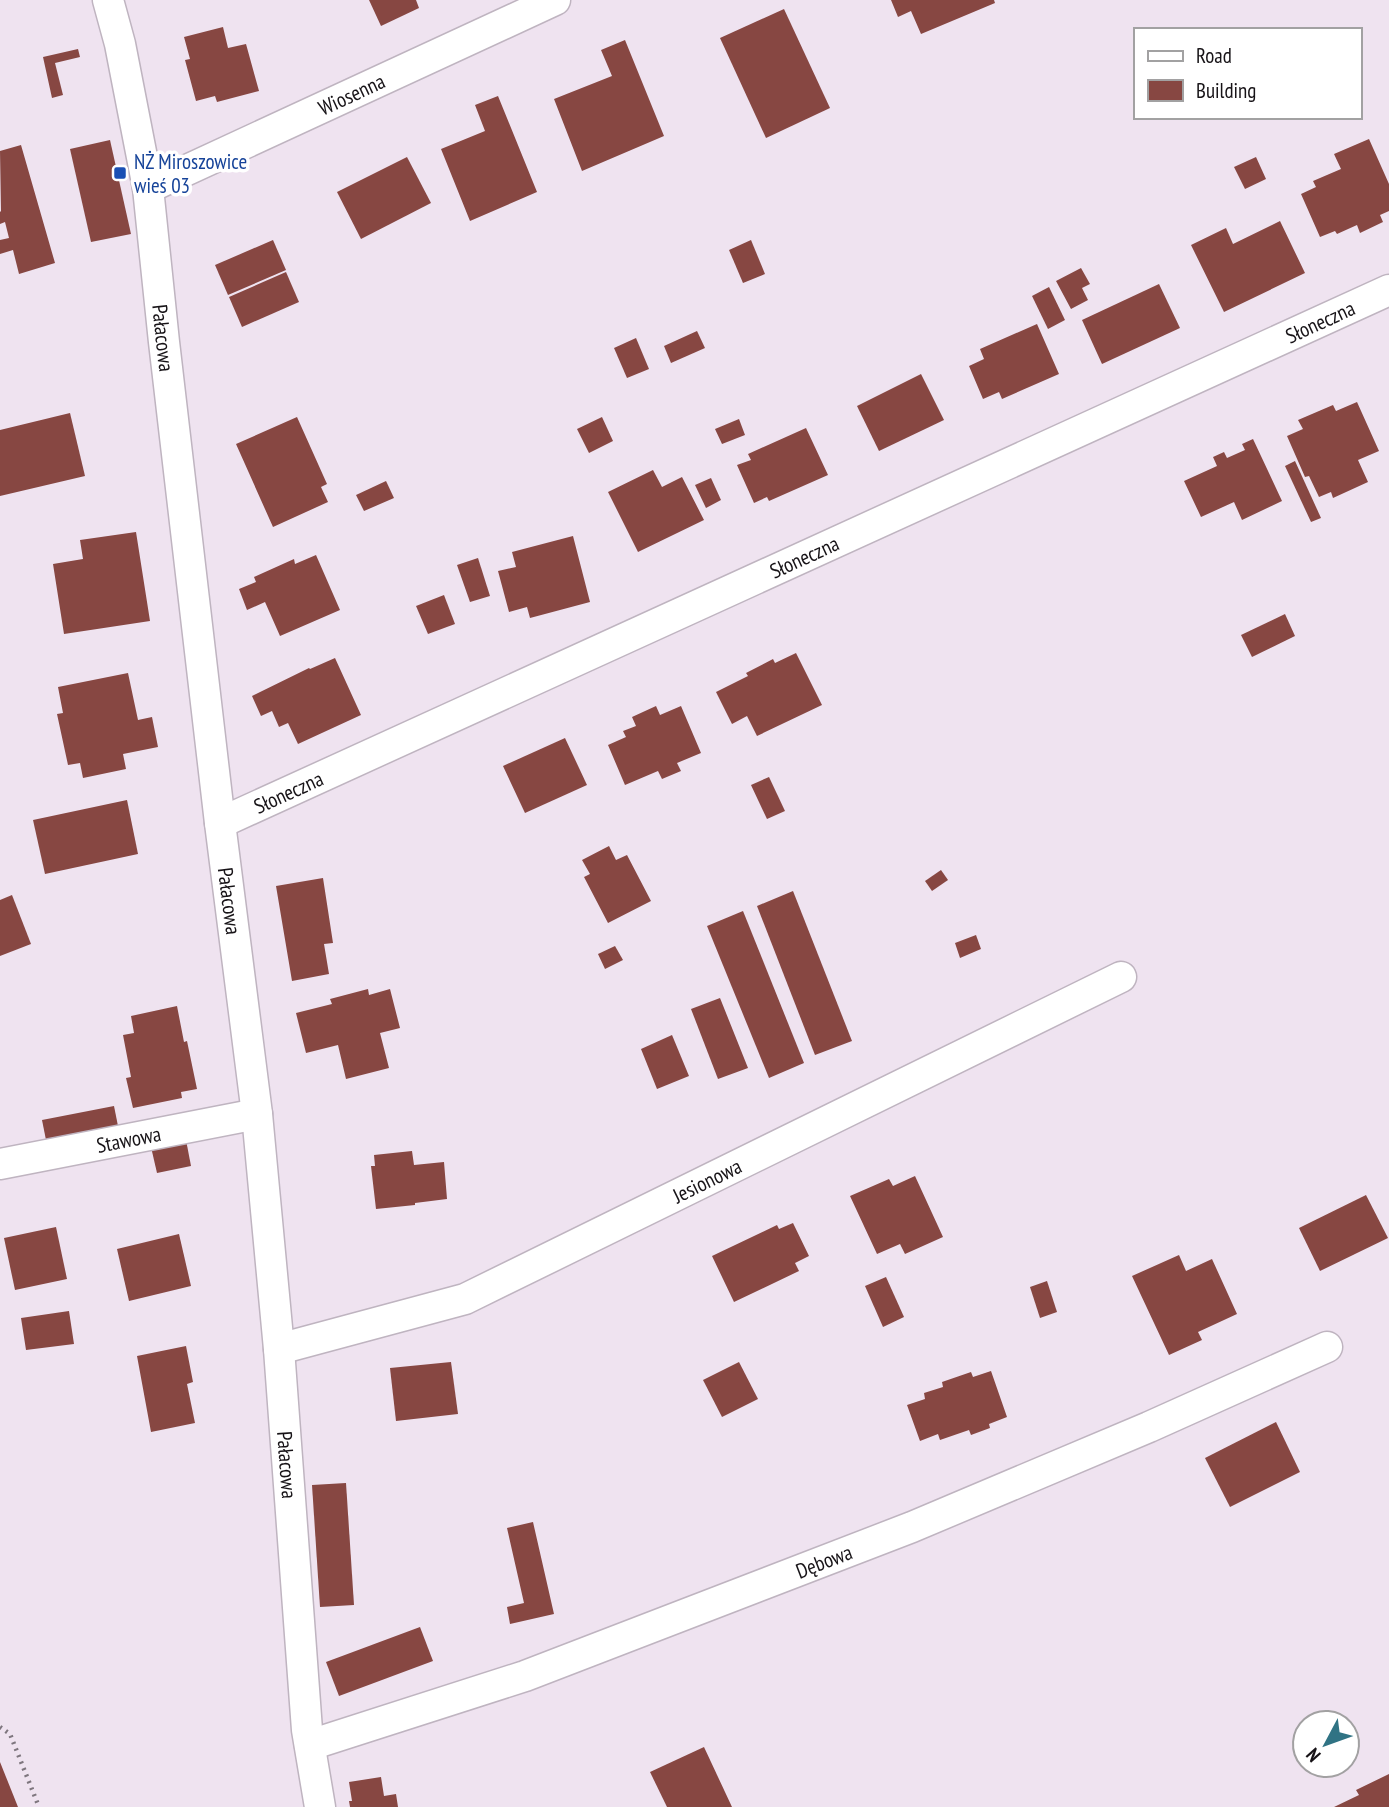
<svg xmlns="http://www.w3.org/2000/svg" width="1389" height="1807" font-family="'PT Sans Narrow',sans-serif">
	<rect width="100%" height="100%" fill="#efe3f0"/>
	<g fill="#874742">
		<polygon points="369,0 416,0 419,8 381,26"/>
		<polygon points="891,0 994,0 995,3 921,34 911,11 898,17"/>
		<polygon points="784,9 830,108 766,138 720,38"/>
		<polygon points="223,27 228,48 246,44 259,91 217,102 215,96 196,101 185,60 190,59 184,37"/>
		<polygon points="625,40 664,136 582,171 554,99 612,76 601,50"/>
		<polygon points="78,49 80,57 55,63 63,95 52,98 43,57"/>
		<polygon points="498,96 537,192 470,221 441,149 485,131 475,105"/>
		<polygon points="1369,139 1389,184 1389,211 1380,215 1383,222 1360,233 1357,225 1337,234 1335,231 1320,237 1301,194 1316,187 1313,181 1341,169 1334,154"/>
		<polygon points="110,140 131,234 91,242 70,149"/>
		<polygon points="21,145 55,263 19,274 13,250 0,254 0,240 9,238 5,222 0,224 0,212 1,211 0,151"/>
		<polygon points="407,157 431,203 361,239 337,192"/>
		<polygon points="1256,157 1266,179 1245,189 1234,167"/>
		<polygon points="1280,221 1305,273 1224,312 1191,245 1226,228 1233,244"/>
		<polygon points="273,240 286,270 228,295 215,265"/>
		<polygon points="751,240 765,274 743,283 729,250"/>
		<polygon points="1081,268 1090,284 1082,288 1088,300 1071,309 1056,281"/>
		<polygon points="286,272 299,302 242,327 229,297"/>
		<polygon points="1159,284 1180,328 1102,364 1082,320"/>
		<polygon points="1049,287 1065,320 1048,329 1032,296"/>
		<polygon points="1037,324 1059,374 1002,399 999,392 983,399 969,366 984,359 980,349"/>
		<polygon points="697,331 705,348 671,363 664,346"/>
		<polygon points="636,338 649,369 627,378 614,348"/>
		<polygon points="921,374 944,420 879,451 857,406"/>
		<polygon points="1357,402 1379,451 1358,460 1368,482 1333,498 1331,492 1319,497 1309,476 1305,477 1287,436 1303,429 1298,420 1333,405 1336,411"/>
		<polygon points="70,413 85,476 0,496 0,430"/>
		<polygon points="297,417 327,484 321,487 328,502 273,527 236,444"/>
		<polygon points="602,417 613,441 589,453 577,429"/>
		<polygon points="739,419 745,435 722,444 715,429"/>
		<polygon points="806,428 828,475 769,501 767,497 754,503 737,465 751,460 748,454"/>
		<polygon points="1253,439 1282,501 1242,520 1234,502 1201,517 1184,481 1217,466 1213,457 1224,452 1227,458 1245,450 1242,444"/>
		<polygon points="1295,461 1321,518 1311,522 1285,466"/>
		<polygon points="653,470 662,487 682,477 704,520 638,552 608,492"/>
		<polygon points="711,478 721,500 706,508 695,485"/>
		<polygon points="386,481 394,498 364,511 356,495"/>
		<polygon points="136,532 150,621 64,634 53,564 83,559 80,540"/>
		<polygon points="573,536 590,602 530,618 527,607 509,612 498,571 516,567 512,552"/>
		<polygon points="316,555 340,610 280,636 265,602 247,610 239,589 256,582 254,577 294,559 295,564"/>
		<polygon points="478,558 490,596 470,602 457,565"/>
		<polygon points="444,595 455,624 428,634 416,606"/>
		<polygon points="1285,614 1295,636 1252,657 1241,635"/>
		<polygon points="796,653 822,705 757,736 747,716 732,724 716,692 748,676 746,673 773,659 775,663"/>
		<polygon points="335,658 361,715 298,744 288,723 279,727 272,711 261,716 252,696 309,668 310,669"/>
		<polygon points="128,673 138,720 152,717 158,747 123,754 126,769 83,778 80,763 68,765 57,714 63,713 58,687"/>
		<polygon points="656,706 660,715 681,706 701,753 677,763 681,771 662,779 658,771 625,785 608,745 626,737 623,731 636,726 632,717"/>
		<polygon points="565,738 587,785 525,813 503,766"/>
		<polygon points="769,777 785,811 767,819 751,785"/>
		<polygon points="127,800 138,854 45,874 33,820"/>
		<polygon points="609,846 616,860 627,855 651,901 608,923 584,877 590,874 582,860"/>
		<polygon points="941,870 948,880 932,891 925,881"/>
		<polygon points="323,878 333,943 324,944 329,974 292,981 276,886"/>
		<polygon points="793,891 852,1041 815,1055 757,906"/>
		<polygon points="12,895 31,944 0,956 0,900"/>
		<polygon points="743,911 804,1063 769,1078 707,926"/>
		<polygon points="976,935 981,949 960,958 955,943"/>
		<polygon points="615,946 623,960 605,969 598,954"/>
		<polygon points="368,989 369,995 390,989 400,1028 380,1033 389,1068 346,1079 338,1045 306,1053 296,1013 332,1004 330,999"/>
		<polygon points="720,998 748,1068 718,1079 691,1009"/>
		<polygon points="177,1006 184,1042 187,1041 197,1089 181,1092 182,1098 133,1108 126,1078 131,1077 123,1035 134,1033 131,1016"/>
		<polygon points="672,1035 689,1076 657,1089 641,1049"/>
		<polygon points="114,1106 118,1126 46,1140 42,1120"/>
		<polygon points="186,1140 191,1166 157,1173 151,1147"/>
		<polygon points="412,1151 414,1165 444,1162 447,1199 415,1203 415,1205 376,1209 371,1166 375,1166 374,1155"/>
		<polygon points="915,1176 943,1237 905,1254 900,1244 877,1254 850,1196 889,1179 893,1186"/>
		<polygon points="1366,1195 1388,1238 1320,1271 1299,1228"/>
		<polygon points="793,1223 809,1256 795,1263 799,1271 734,1302 712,1256 777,1225 779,1229"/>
		<polygon points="56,1227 67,1279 15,1290 4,1238"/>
		<polygon points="179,1234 191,1286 129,1301 117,1249"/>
		<polygon points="1179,1255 1186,1271 1212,1259 1237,1314 1198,1332 1202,1340 1169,1355 1132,1276"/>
		<polygon points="886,1277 904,1317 883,1327 865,1286"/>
		<polygon points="1047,1281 1057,1312 1040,1318 1030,1287"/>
		<polygon points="69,1311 74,1344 26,1350 21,1318"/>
		<polygon points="186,1346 193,1382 187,1384 195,1423 151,1432 137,1356"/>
		<polygon points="451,1362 458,1414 396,1421 390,1368"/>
		<polygon points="739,1362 758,1399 722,1417 703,1380"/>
		<polygon points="991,1371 1007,1417 989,1424 990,1428 971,1435 969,1430 940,1440 938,1434 920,1441 907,1405 925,1399 924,1393 943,1387 942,1382 971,1372 973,1377"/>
		<polygon points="1276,1422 1300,1472 1230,1507 1205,1458"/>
		<polygon points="346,1483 354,1605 320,1607 312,1485"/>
		<polygon points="533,1522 554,1614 510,1624 507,1607 524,1603 507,1528"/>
		<polygon points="420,1627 433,1661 339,1696 326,1662"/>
		<polygon points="704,1747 732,1807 667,1807 650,1772"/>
		<polygon points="0,1762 18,1807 0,1807"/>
		<polygon points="1389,1774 1389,1807 1334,1807 1359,1795 1356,1790"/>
		<polygon points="381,1777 384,1796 396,1794 398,1807 350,1807 349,1801 352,1801 349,1782"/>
	</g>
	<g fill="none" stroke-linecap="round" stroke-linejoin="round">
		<g stroke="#bfb4c0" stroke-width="33">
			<g id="minor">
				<path id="s1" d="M108,0l12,44 28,144 16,154 56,481 37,291 22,235 28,381 13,77"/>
				<path id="s2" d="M148,188l407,-188"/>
				<path id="s3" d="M220,823l1169,-533"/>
				<path id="s4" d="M0,1164l257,-50"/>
				<path id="s5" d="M279,1349l186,-50 656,-322"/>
				<path id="s6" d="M310,1745l215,-69 387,-149 237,-100 178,-80"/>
			</g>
		</g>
		<polyline stroke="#7e767e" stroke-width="4.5" stroke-dasharray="2 5" stroke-linecap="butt" points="0,1727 10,1734 39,1807"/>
		<use href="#minor" stroke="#fff" stroke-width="30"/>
	</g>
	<rect fill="#1a4fb4" stroke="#fff" stroke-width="2.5" x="113" y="166" width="14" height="14" rx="3.5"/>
	<g text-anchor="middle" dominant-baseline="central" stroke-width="7" stroke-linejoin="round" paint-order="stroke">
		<g font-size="21" fill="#171317" stroke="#fff">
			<text stroke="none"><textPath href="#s2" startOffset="224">Wiosenna</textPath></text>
			<text stroke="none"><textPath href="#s3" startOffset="1209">Słoneczna</textPath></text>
			<text stroke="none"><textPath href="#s1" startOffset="343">Pałacowa</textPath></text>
			<text stroke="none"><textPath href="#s3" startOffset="642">Słoneczna</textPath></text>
			<text stroke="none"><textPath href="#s3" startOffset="75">Słoneczna</textPath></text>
			<text stroke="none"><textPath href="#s1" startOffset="910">Pałacowa</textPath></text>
			<text stroke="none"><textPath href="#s4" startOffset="131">Stawowa</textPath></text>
			<text stroke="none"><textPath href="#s5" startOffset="462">Jesionowa</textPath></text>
			<text stroke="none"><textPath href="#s1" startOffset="1477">Pałacowa</textPath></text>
			<text stroke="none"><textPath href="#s6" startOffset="546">Dębowa</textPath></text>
		</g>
		<g font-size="21" fill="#164399" stroke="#fff" text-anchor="start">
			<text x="134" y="161">NŻ Miroszowice<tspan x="134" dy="24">wieś 03</tspan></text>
		</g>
	</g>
	<rect x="1134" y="28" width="228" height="91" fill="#ffffff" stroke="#a2a1a2" stroke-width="2"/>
	<rect x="1148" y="51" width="35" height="10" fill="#ffffff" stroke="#a2a1a2" stroke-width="2"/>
	<text x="1196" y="63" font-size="21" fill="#171317">Road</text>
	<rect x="1148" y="80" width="35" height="21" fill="#874742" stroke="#a2a1a2" stroke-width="2"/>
	<text x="1196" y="98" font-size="21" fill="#171317">Building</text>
	<g transform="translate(1326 1744) rotate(229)"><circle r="33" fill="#ffffff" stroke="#a2a1a2" stroke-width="2"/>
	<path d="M0-5L12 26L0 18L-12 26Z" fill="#307384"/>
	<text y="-10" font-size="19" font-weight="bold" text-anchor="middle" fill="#171317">N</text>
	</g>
</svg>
